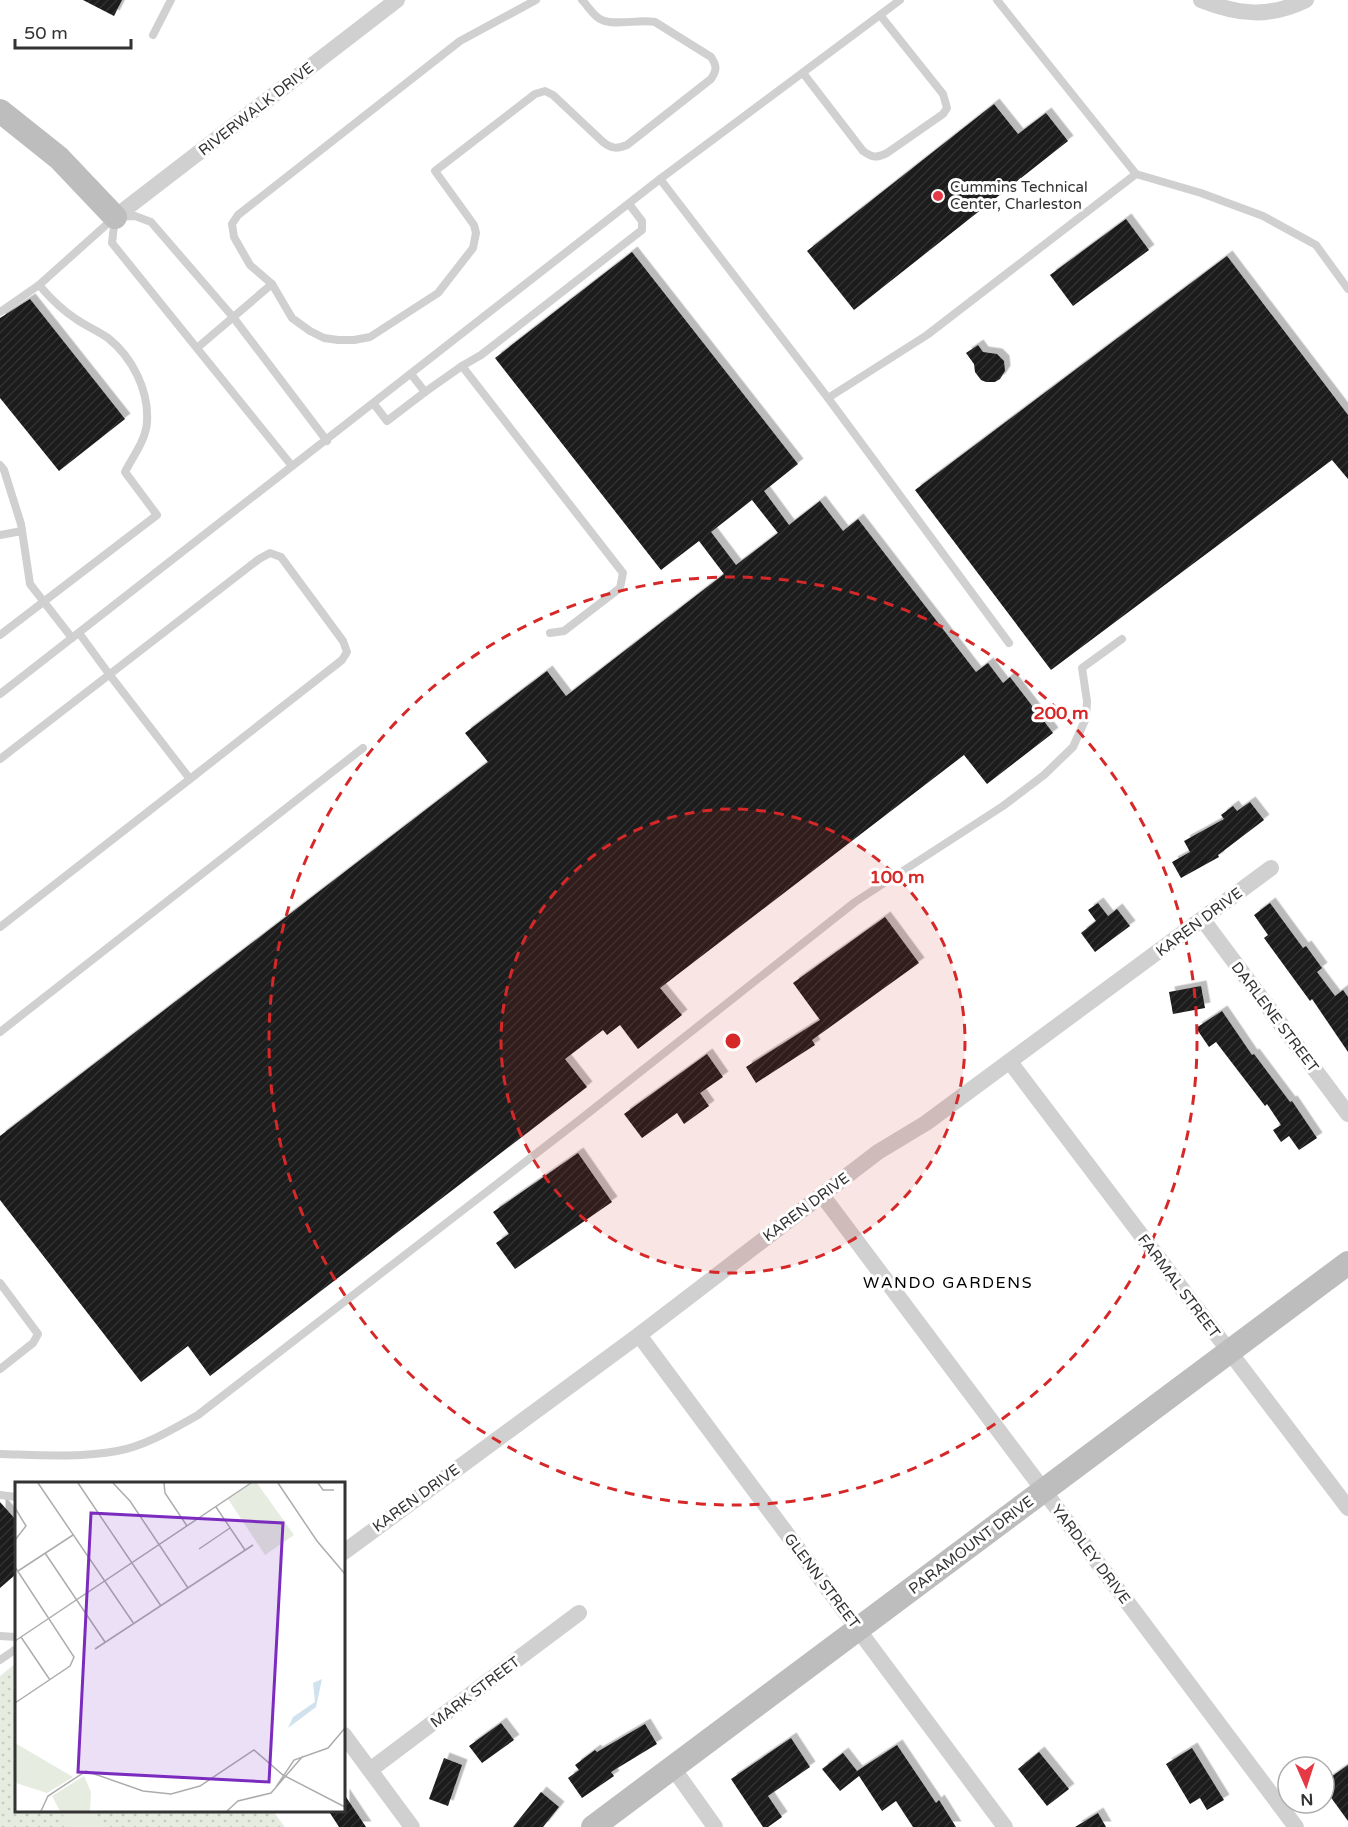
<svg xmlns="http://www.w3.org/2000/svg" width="1348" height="1827" font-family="'Varela Round',sans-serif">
	<defs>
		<pattern id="green-dots" width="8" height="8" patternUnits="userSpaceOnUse" patternTransform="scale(1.5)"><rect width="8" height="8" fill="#e6ecdf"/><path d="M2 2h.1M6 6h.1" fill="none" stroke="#c6cbc0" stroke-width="1.8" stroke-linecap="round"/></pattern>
		<pattern id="building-hatch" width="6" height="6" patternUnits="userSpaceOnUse" patternTransform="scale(1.5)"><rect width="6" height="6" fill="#1a1a1a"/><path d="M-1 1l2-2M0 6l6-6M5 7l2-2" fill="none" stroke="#333"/></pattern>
		<filter id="shadow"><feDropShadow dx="5.5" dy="-5.5" stdDeviation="0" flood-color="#0004"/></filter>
	</defs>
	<rect width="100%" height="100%" fill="#fff"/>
	<polygon fill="url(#green-dots)" points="16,1663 16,1810 273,1811 285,1827 0,1827 0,1676"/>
	<polygon fill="#e6ecdf" points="60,1811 91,1811 102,1827 71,1827"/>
	<g fill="url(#building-hatch)" fill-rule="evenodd" filter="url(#shadow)">
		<polygon points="83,0 122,0 114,16"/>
		<polygon points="994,104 1018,134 1046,113 1068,141 854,310 807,251"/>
		<polygon points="1126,219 1149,250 1073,306 1050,275"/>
		<path d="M632,252l166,212 -34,27 25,34 31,-24 23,30 15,-12 118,153 12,-9 15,20 7,-6 43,56 -66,51 -23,-29 -304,233 22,27 -44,34 -18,-24 -13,10 -4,-5 -38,29 22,28 -377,289 -22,-30 -47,36 -141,-182v-64l488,-374 -23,-29 82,-62 19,25 158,-122 -25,-33 -38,29 -166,-212zM752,500l26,33 -42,32 -25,-33z"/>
		<polygon points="1227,256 1348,415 1348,479 1332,460 1051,670 915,490"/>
		<polygon points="30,299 125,419 59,471 0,398 0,318"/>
		<polygon points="978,345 983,352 997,354 1004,361 1005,371 1000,379 995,382 986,382 981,380 975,372 974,364 966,353"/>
		<polygon points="1250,802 1264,820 1218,855 1219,857 1181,878 1172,862 1190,852 1184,841 1224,819 1221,815 1233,806 1237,811"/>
		<polygon points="1098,903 1108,916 1117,909 1130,926 1095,952 1081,933 1096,921 1088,910"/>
		<polygon points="1270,903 1303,948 1306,946 1322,968 1317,972 1335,996 1343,990 1348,997 1348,1052 1312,999 1310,1001 1264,938 1268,935 1254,915"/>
		<polygon points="885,917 919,963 812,1040 815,1045 756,1083 746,1067 820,1020 793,983"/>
		<polygon points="1201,986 1205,1008 1173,1014 1169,992"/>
		<polygon points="1222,1011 1252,1055 1254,1054 1290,1102 1292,1101 1317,1138 1299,1150 1289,1136 1281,1142 1273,1130 1281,1125 1267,1104 1265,1106 1216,1042 1209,1047 1196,1028"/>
		<polygon points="707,1054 723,1077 700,1093 709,1106 684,1124 677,1113 642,1138 624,1114"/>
		<polygon points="578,1153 612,1202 515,1269 496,1243 509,1234 493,1212"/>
		<polygon points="0,1502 16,1520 16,1574 0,1588"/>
		<polygon points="501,1723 514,1740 482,1763 469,1746"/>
		<polygon points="645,1724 657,1744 611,1772 614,1776 582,1798 568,1778 579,1770 575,1765 595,1750 597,1752"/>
		<polygon points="791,1738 810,1767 768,1796 782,1817 768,1827 763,1827 731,1779"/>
		<polygon points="897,1745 936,1803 939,1800 956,1827 913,1827 896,1801 882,1811 859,1776 840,1791 822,1769 843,1753 857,1771"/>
		<polygon points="1192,1748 1224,1800 1207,1810 1200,1798 1190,1804 1166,1764"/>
		<polygon points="1039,1752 1069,1789 1047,1806 1018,1769"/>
		<polygon points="444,1758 462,1765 448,1806 429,1799"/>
		<polygon points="1348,1765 1348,1821 1324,1788 1324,1782"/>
		<polygon points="541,1792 559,1807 543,1827 513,1827"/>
		<polygon points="344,1794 366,1827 339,1827 328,1810 344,1810"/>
		<polygon points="1098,1813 1106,1827 1075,1827"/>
	</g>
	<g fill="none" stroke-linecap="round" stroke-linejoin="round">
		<g stroke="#d0d0d0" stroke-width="8">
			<path d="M536,0l-76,41 -222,174 -6,9 2,13 16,28 22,19 20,34 18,13 14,7 14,2h16l16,-3 68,-44 35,-45 3,-15 -2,-8 -39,-54 100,-77 10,-3 8,4 50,47c9,7 14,7 24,3l84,-66c6,-9 6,-13 0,-22l-56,-35c-15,-3 -41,4 -53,-2 -8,-3 -14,-14 -20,-20"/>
			<polyline points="997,0 1136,174 1201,193 1263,216 1316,245 1348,289"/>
			<polyline points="153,35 171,0"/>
			<path d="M803,73l60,78c10,7 13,7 24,2l56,-39 4,-6 -4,-14 -63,-79"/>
			<polyline points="660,179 900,0"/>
			<polyline points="115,217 112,243 292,466"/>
			<polyline points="0,312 39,285 115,217 135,216 151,222 233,317 327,441"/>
			<polyline points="197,348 272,284"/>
			<polyline points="462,366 481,355 642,230 642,221 629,204"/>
			<polyline points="411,374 425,392 462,366 623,573 620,588 564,631 550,633"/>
			<polyline points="828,398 927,335 1136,174"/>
			<polyline points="374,404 387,421 425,392"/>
			<polyline points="0,465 4,470 21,524 30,584 72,638"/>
			<polyline points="0,535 22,531"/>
			<path d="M0,635l157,-120 -32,-43c8,-16 21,-32 22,-50 2,-32 -15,-65 -39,-84 -10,-7 -22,-12 -32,-19 -14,-9 -26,-21 -37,-34"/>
			<polyline points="0,694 660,179 828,398 1009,643"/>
			<polyline points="0,759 259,559 270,553 281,557 343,641 347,652 342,660 190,779 109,674 79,633"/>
			<polyline points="0,927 190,779"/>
			<polyline points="0,1032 363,748"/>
			<polyline points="0,1283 38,1334 33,1343 0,1369"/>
			<path d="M0,1454c38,1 79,4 117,-3 28,-5 56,-22 81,-36l384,-297 273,-216 148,-96 41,-31 29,-28 13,-29 1,-17 -5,-33 40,-29"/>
			<polyline points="0,1495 16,1497"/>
			<polyline points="0,1636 16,1637"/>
			<polyline points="0,1660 16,1649"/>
		</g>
		<g stroke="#d0d0d0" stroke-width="16">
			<path d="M1201,0c38,15 68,18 105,0"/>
			<polyline points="115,217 397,0"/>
			<polyline points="1203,920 1348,1114"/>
			<polyline points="1010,1062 1348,1508"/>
			<polyline points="822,1195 1296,1827"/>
			<polyline points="639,1335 1005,1827"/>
			<polyline points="344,1552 639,1335 878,1152 926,1123 1271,868"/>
			<polyline points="344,1735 412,1827"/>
			<polyline points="673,1768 715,1827"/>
			<polyline points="370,1770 579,1613"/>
		</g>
		<g stroke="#bdbdbd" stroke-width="24">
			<polyline points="0,111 59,158 115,217"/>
			<polyline points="593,1827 1348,1263"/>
		</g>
	</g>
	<circle cx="733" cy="1041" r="232" fill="#d62828" fill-opacity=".12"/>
	<g fill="none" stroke="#d62828" stroke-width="3" stroke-dasharray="10 8">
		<circle cx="733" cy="1041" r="232"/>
		<circle cx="733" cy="1041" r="464"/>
	</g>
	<circle fill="#e63946" stroke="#fff" stroke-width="2" cx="938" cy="196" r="6"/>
	<g text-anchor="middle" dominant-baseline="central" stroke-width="6" stroke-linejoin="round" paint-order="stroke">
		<g font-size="15" fill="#333" stroke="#fff">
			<text transform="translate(256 109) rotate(-38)">RIVERWALK DRIVE</text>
			<text transform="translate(1199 922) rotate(-37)">KAREN DRIVE</text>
			<text transform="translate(1275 1017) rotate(53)">DARLENE STREET</text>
			<text transform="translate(806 1207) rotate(-37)">KAREN DRIVE</text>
			<text transform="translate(1179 1286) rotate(53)">FARMAL STREET</text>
			<text transform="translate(416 1498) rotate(-36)">KAREN DRIVE</text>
			<text transform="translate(971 1545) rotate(-37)">PARAMOUNT DRIVE</text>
			<text transform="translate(1091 1554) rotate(53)">YARDLEY DRIVE</text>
			<text transform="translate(822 1581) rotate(53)">GLENN STREET</text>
			<text transform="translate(475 1692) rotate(-37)">MARK STREET</text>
		</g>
		<g font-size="15" fill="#333" stroke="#fff" text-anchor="start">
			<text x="950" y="187">Cummins Technical<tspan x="950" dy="17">Center, Charleston</tspan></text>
		</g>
		<g font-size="16" letter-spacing="1.5" fill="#000" stroke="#fff">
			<text x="948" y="1283">WANDO GARDENS</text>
		</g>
	</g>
	<g transform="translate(15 1482)">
		<rect width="330" height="330" fill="#fff"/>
		<path d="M237,1h5l37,52 -29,20 -37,-56z" fill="#e6ecdf"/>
		<path d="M0,261l58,34 -26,16 -31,-10zM69,294l7,16 -1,19h-30l-8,-15z" fill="#e6ecdf"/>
		<path d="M307,197l-6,28 -28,21 5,-11 22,-15 -2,-19z" fill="#cfe2ee"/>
		<path fill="none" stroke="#adadad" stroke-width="1.5" d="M23,1l96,141M63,1l83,123M98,1l17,18 58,87M149,1l1,10 22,33M263,1l39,58 28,33M303,1l5,7h11M201,25l29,43M0,26l11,18 -11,14M184,67l31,-21M30,71l60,89M0,85l59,90 -4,9 -55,37M3,89l55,-36M6,155l29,43M0,159l236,-158M80,167l158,-104M261,305l18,-27 34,-12 17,-20M26,329l7,-15 38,-25 57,20 28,3 29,-8 54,-36 29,25 62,32M212,329l11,-10 33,-8 32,-37"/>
		<path fill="#7b2cbf" fill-opacity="0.15" stroke="#7b2cbf" stroke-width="3" d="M76,31l192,10 -14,259 -191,-10z"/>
		<rect width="330" height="330" fill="none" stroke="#333" stroke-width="3"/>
	</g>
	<circle cx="733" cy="1041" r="9" fill="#d62828" stroke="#fff" stroke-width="3"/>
	<g font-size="18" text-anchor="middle" font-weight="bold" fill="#d62828" stroke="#fff" stroke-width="6" stroke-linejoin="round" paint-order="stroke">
		<text x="1061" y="719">200 m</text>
		<text x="897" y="883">100 m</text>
	</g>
	<g transform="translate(1306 1785) rotate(177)"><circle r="28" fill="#ffffff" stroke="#adadad" stroke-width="1.5"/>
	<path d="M0-4.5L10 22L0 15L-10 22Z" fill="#e63946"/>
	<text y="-9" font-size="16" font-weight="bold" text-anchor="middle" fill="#333333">N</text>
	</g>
	<path d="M15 39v9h116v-9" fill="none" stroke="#333333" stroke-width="3"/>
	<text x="24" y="39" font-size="18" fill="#333333" stroke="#ffffff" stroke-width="4.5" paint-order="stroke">50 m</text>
</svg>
